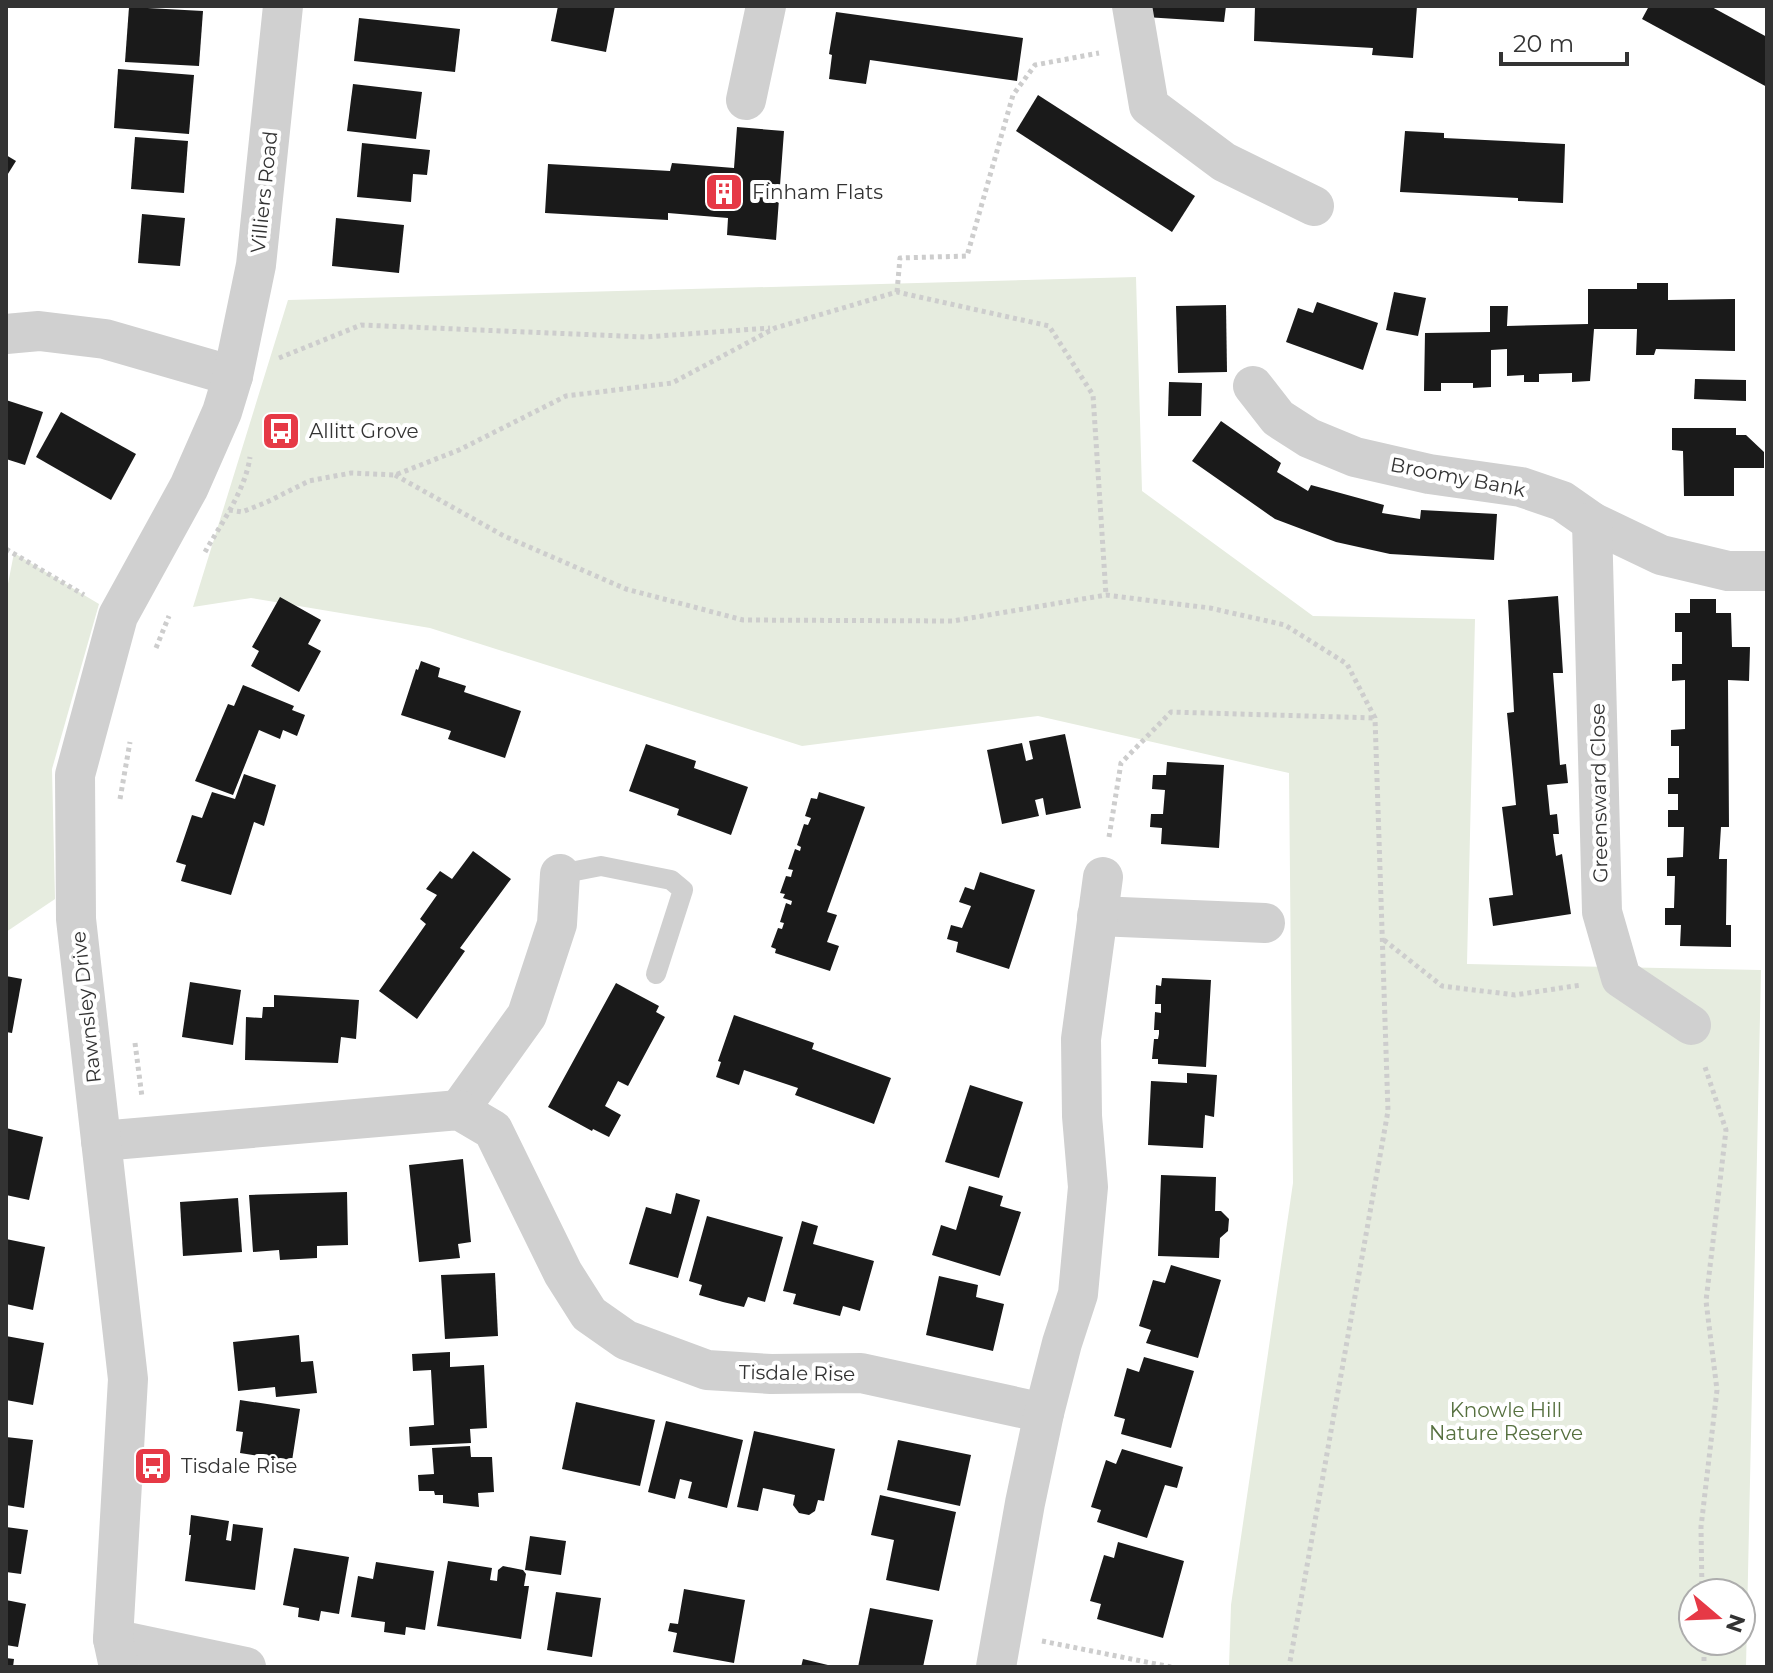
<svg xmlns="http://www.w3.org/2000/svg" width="1773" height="1673" font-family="Montserrat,sans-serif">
	<rect width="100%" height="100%" fill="#fff"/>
	<g fill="#e6ecdf" fill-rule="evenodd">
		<path d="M1136,277l6,214 171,125 162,3 -8,345 294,6 -15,697h-517l2,-62 62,-422 -4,-410 -251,-57 -236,30 -372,-118 -179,-30 -58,9 95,-307zM1693,1593h48v48h-48z"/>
		<polygon points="14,553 99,604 52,769 55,899 6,932 6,594"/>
	</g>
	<g fill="#1a1a1a">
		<polygon points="558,6 615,6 606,52 551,41"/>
		<polygon points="1146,6 1226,6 1224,22 1145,17"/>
		<polygon points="1255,6 1417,6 1413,58 1372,55 1373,48 1254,41"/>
		<polygon points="1649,6 1710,6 1767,37 1767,87 1642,19"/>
		<polygon points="129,7 203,11 199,66 125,62"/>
		<polygon points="836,12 1023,38 1017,81 870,60 866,84 829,79 832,55 829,54"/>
		<polygon points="359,18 460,29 455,72 354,61"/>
		<polygon points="118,69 194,75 189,134 114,128"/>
		<polygon points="353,84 422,92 416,139 347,131"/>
		<polygon points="1038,95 1195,196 1172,232 1016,131"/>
		<polygon points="737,127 784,131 776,240 727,235 728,218 668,213 668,220 545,213 548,164 670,171 672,163 734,168"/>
		<polygon points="1405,131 1444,133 1444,138 1565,144 1563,203 1518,201 1518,198 1400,192"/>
		<polygon points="135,137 188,141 184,193 131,189"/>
		<polygon points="362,143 430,150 427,175 413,174 411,202 357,197"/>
		<polygon points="6,155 16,161 6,177"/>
		<polygon points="142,214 185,218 180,266 138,263"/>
		<polygon points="336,218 404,225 399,273 332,266"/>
		<polygon points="1637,283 1668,283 1668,300 1735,299 1735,351 1656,349 1654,355 1636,355 1637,329 1594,329 1590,381 1572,382 1572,373 1539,374 1539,382 1524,382 1524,375 1507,376 1507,349 1491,350 1491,387 1473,388 1473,383 1441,383 1441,391 1424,391 1425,333 1490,332 1490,306 1508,306 1507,326 1588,324 1588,289 1637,289"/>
		<polygon points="1394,292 1426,298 1418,336 1386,330"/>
		<polygon points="1317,302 1378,323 1363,370 1286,342 1298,308 1313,313"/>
		<polygon points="1226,305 1227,372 1178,373 1176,306"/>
		<polygon points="1695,379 1746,380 1746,401 1694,399"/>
		<polygon points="1169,382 1202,383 1201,416 1168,416"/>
		<polygon points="6,400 43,412 25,465 6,459"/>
		<polygon points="61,412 136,454 111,500 36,457"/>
		<polygon points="1221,421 1281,463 1277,472 1308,491 1311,485 1384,505 1382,513 1420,519 1421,510 1497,514 1494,560 1390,554 1336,542 1275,519 1192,461"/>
		<polygon points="1672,428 1736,428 1736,435 1746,435 1764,452 1764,468 1734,468 1734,496 1684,496 1683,451 1672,450"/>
		<polygon points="1558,596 1563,673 1553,673 1560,765 1566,764 1568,783 1547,785 1550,815 1557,814 1559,834 1553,834 1556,856 1562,854 1571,914 1493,926 1489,898 1513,895 1502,807 1516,805 1507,713 1514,712 1508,600"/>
		<polygon points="280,597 321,620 308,644 321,651 299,692 251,666 259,651 252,647"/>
		<polygon points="1690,599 1716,599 1716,613 1731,613 1732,647 1750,647 1749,681 1728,680 1729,827 1721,827 1719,859 1727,859 1726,925 1731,925 1731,947 1680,946 1681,925 1665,925 1665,908 1674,908 1675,876 1667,876 1667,858 1683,857 1684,827 1668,827 1668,810 1678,810 1678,794 1668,794 1668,778 1679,778 1679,746 1671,746 1671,730 1685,729 1685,680 1672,681 1672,664 1682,664 1682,632 1675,632 1675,613 1690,613"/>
		<polygon points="421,661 440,668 438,677 466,686 464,692 521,711 505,758 448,739 451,731 401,715 416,669 418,670"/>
		<polygon points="243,685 294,706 292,710 305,715 297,736 283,730 280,739 259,730 233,795 195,781 228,704 234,706"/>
		<polygon points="1065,734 1081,808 1046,815 1043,798 1035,800 1039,816 1002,824 987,750 1022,743 1026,761 1033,759 1029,741"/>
		<polygon points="646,744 696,761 694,768 748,787 731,835 677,815 679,809 629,791"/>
		<polygon points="1167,762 1224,765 1219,848 1161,844 1162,828 1150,827 1151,814 1163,814 1165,790 1152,789 1153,775 1166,775"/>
		<polygon points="244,774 276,785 264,826 254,822 231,895 181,881 186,865 176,862 192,815 202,818 212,792 235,799"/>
		<polygon points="819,792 865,807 827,912 837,915 827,942 839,946 830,971 775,953 776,949 771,947 778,928 782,929 784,923 780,922 786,903 791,905 792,901 783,898 785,894 780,893 786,876 791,877 792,873 793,870 788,869 795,849 800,851 801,847 797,845 804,824 808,825 811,818 805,816 811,798 817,799"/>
		<polygon points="473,851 511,879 460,948 465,951 417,1019 379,991 426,924 420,919 437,895 426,889 440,871 452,879"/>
		<polygon points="980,872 1035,890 1009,969 956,952 958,942 947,939 951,925 962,928 971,906 959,902 965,887 974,890"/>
		<polygon points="6,976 22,979 12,1033 6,1032"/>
		<polygon points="1162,978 1211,980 1206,1067 1158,1064 1158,1059 1152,1059 1154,1039 1158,1039 1159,1034 1159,1030 1154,1030 1155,1012 1161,1013 1161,1004 1155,1004 1156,985 1161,986"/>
		<polygon points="190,982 241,990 233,1045 182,1037"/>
		<polygon points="616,983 659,1006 656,1012 665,1017 628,1086 618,1081 605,1106 621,1115 609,1137 593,1129 592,1131 548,1107"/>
		<polygon points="274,995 359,1000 356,1039 341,1037 338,1063 245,1060 246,1017 262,1018 263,1007 274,1007"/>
		<polygon points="734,1015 814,1043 812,1049 891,1078 874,1124 795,1095 798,1088 744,1070 739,1085 716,1077 721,1062 718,1061"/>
		<polygon points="1187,1073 1217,1075 1214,1117 1205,1115 1203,1148 1148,1145 1151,1081 1187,1083"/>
		<polygon points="970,1085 1023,1102 999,1178 945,1162"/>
		<polygon points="6,1128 43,1137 29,1200 6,1195"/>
		<polygon points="463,1159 471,1242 458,1244 460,1258 419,1262 409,1165"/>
		<polygon points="1161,1175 1216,1177 1215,1211 1221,1211 1229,1219 1228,1231 1220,1238 1219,1258 1158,1256"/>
		<polygon points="969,1186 1003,1196 1000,1206 1021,1212 1000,1276 932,1255 941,1225 956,1230"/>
		<polygon points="347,1192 348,1245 317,1246 317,1258 280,1260 279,1250 253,1252 249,1195"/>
		<polygon points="676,1193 700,1200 678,1278 629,1264 646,1207 671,1214"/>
		<polygon points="238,1198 242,1252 183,1256 180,1202"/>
		<polygon points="707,1216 783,1237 765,1302 748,1297 744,1307 723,1302 699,1295 702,1285 689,1281"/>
		<polygon points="802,1221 818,1226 813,1244 874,1261 860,1311 843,1306 840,1316 820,1311 793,1304 796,1294 783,1291"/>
		<polygon points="6,1239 45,1247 33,1310 6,1304"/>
		<polygon points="1171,1265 1221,1280 1198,1358 1146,1343 1151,1330 1139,1326 1153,1280 1165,1283"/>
		<polygon points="495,1273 498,1336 445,1339 441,1275"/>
		<polygon points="939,1276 978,1285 976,1297 1004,1304 993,1351 926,1335"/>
		<polygon points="299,1335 301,1362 313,1361 317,1393 276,1397 275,1387 238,1391 233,1342"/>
		<polygon points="6,1336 44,1343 33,1405 6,1400"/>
		<polygon points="450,1352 450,1367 484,1365 487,1428 470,1429 471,1443 410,1446 409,1427 434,1425 431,1370 413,1371 412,1354"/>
		<polygon points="1144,1357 1194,1371 1171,1448 1121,1434 1125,1419 1114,1416 1127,1368 1139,1372"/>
		<polygon points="240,1400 300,1409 292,1461 240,1453 243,1432 236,1431"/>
		<polygon points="576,1402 655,1420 640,1486 562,1469"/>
		<polygon points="666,1421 743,1440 727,1508 688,1498 692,1482 680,1479 675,1499 648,1492"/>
		<polygon points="754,1431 835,1449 824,1501 818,1500 815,1511 809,1515 799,1513 793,1505 795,1495 763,1488 758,1511 737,1507"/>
		<polygon points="6,1437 33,1440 24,1508 6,1505"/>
		<polygon points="898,1440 971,1455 960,1506 887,1490"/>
		<polygon points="470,1446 471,1457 492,1457 494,1492 478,1493 479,1507 443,1503 443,1495 435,1495 434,1491 419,1491 418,1475 434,1474 432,1448"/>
		<polygon points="1122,1449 1183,1467 1177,1488 1165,1485 1147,1538 1097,1522 1101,1510 1091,1507 1106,1460 1116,1464"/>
		<polygon points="880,1495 956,1512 939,1591 886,1580 894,1540 871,1535"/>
		<polygon points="191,1515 229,1521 226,1540 231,1541 233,1524 263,1528 255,1590 185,1581 191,1535 189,1535"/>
		<polygon points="6,1527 28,1530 21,1574 6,1572"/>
		<polygon points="530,1536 566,1541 561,1575 525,1570"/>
		<polygon points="1118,1542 1184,1561 1163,1638 1097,1619 1101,1604 1090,1601 1104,1555 1114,1558"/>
		<polygon points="294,1548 349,1557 339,1614 321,1611 319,1621 298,1617 299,1608 283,1605"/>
		<polygon points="448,1561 492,1568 490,1580 497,1581 498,1570 503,1566 523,1570 526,1574 524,1586 529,1586 521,1639 437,1626"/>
		<polygon points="376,1562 434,1571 425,1630 406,1627 405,1635 384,1632 385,1622 351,1617 358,1576 373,1579"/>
		<polygon points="684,1589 745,1600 734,1663 673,1652 677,1633 668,1631 670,1623 678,1624"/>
		<polygon points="556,1592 601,1598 592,1657 547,1650"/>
		<polygon points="6,1600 26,1604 18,1647 6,1645"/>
		<polygon points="870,1608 933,1620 923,1667 858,1667"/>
		<polygon points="6,1658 14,1659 13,1667 6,1667"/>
		<polygon points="803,1659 832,1666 832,1667 801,1667"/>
	</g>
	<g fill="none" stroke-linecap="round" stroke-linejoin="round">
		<g stroke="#cdcdcd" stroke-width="5" stroke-dasharray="4 4" stroke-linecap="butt">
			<polyline points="897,292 900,258 967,256 1013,95 1035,65 1099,53"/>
			<polyline points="279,358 361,325 645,337 770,328"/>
			<polyline points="395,475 504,536 626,589 743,620 953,621 1106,595 1210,608 1285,625 1347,664 1375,718 1388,1111 1289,1667"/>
			<polyline points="229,510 242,512 267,502 309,481 351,473 395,475 459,450 566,396 672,383 775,328 897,292 1049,326 1093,395 1106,595"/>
			<polyline points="6,549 84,595"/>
			<path d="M205,552c17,-30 40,-61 45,-95"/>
			<polyline points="156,648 169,616"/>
			<polyline points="120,799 130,742"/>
			<polyline points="1109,837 1121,763 1171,712 1375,718"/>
			<polyline points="1384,940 1442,986 1515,995 1581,985"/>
			<polyline points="135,1043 142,1097"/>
			<polyline points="1702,1593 1701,1527 1717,1390 1706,1301 1726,1130 1704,1064"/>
			<polyline points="1042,1641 1171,1667"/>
			<polyline points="1704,1641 1704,1667"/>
		</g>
		<polyline stroke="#d0d0d0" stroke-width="20" points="560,874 601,866 671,880 683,890 656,974"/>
		<g stroke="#d0d0d0" stroke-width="40">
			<polyline points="1132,6 1149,106 1224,162 1314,206"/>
			<polyline points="746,100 766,6"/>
			<polyline points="6,334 39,331 105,339 233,376"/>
			<polyline points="1253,386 1278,418 1309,438 1355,457 1429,474 1521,487 1562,501 1592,522 1661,555 1728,571 1767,571"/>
			<polyline points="1592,522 1602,912 1621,978 1691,1025"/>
			<polyline points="1097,916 1265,923"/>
			<polyline points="459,1110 527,1015 557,924 560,874"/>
			<polyline points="101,1141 459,1110 493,1130 563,1273 589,1314 626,1340 707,1370 771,1374 861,1373 1044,1413"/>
			<polyline points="113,1639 246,1667"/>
			<polyline points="119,1667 113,1639 128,1379 76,919 75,775 118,616 189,487 222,412 233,376 256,265 283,6"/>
			<polyline points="996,1667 1025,1503 1044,1413 1062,1343 1078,1294 1088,1187 1082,1116 1081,1039 1103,877"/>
		</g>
	</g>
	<defs>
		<g id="building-square" transform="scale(2)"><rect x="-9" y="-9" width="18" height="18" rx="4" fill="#e63946" stroke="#fff"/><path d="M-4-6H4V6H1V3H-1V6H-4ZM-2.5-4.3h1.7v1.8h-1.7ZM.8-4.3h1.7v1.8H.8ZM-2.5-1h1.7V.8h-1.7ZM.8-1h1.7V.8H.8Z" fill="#fff"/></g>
		<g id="bus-square" transform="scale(2)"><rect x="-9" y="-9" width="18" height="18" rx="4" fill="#e63946" stroke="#fff"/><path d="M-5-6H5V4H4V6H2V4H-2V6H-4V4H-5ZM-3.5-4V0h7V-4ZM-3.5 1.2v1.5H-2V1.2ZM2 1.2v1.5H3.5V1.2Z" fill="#fff"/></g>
	</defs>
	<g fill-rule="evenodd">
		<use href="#building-square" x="724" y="192"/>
		<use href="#bus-square" x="281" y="431"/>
		<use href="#bus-square" x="153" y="1466"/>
	</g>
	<g text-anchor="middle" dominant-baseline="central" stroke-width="8" stroke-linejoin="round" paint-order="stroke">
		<g font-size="20" fill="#333" stroke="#fff">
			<text transform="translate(264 192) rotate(-84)">Villiers Road</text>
			<text transform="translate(1458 477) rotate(11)">Broomy Bank</text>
			<text transform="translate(1599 793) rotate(-91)">Greensward Close</text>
			<text transform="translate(86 1007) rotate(-96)">Rawnsley Drive</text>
			<text transform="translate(797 1373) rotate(1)">Tisdale Rise</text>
		</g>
		<g font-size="20" fill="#333" stroke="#fff" text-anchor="start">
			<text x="752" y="192">Finham Flats</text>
			<text x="309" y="431">Allitt Grove</text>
			<text x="181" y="1466">Tisdale Rise</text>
		</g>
		<g font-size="20" fill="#56703f" stroke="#fff">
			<text x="1506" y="1410">Knowle Hill<tspan x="1506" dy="23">Nature Reserve</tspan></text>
		</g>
	</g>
	<rect width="1773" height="1673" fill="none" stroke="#333333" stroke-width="16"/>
	<g transform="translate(1717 1617) rotate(109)"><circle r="38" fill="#ffffff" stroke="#adadad" stroke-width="2"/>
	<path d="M0-6L14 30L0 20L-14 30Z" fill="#e63946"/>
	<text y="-12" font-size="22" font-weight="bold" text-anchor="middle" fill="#333333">N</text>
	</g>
	<path d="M1501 52v12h126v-12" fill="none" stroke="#333333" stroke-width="4"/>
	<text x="1513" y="52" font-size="24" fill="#333333" stroke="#ffffff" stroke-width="6" paint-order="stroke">20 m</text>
</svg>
